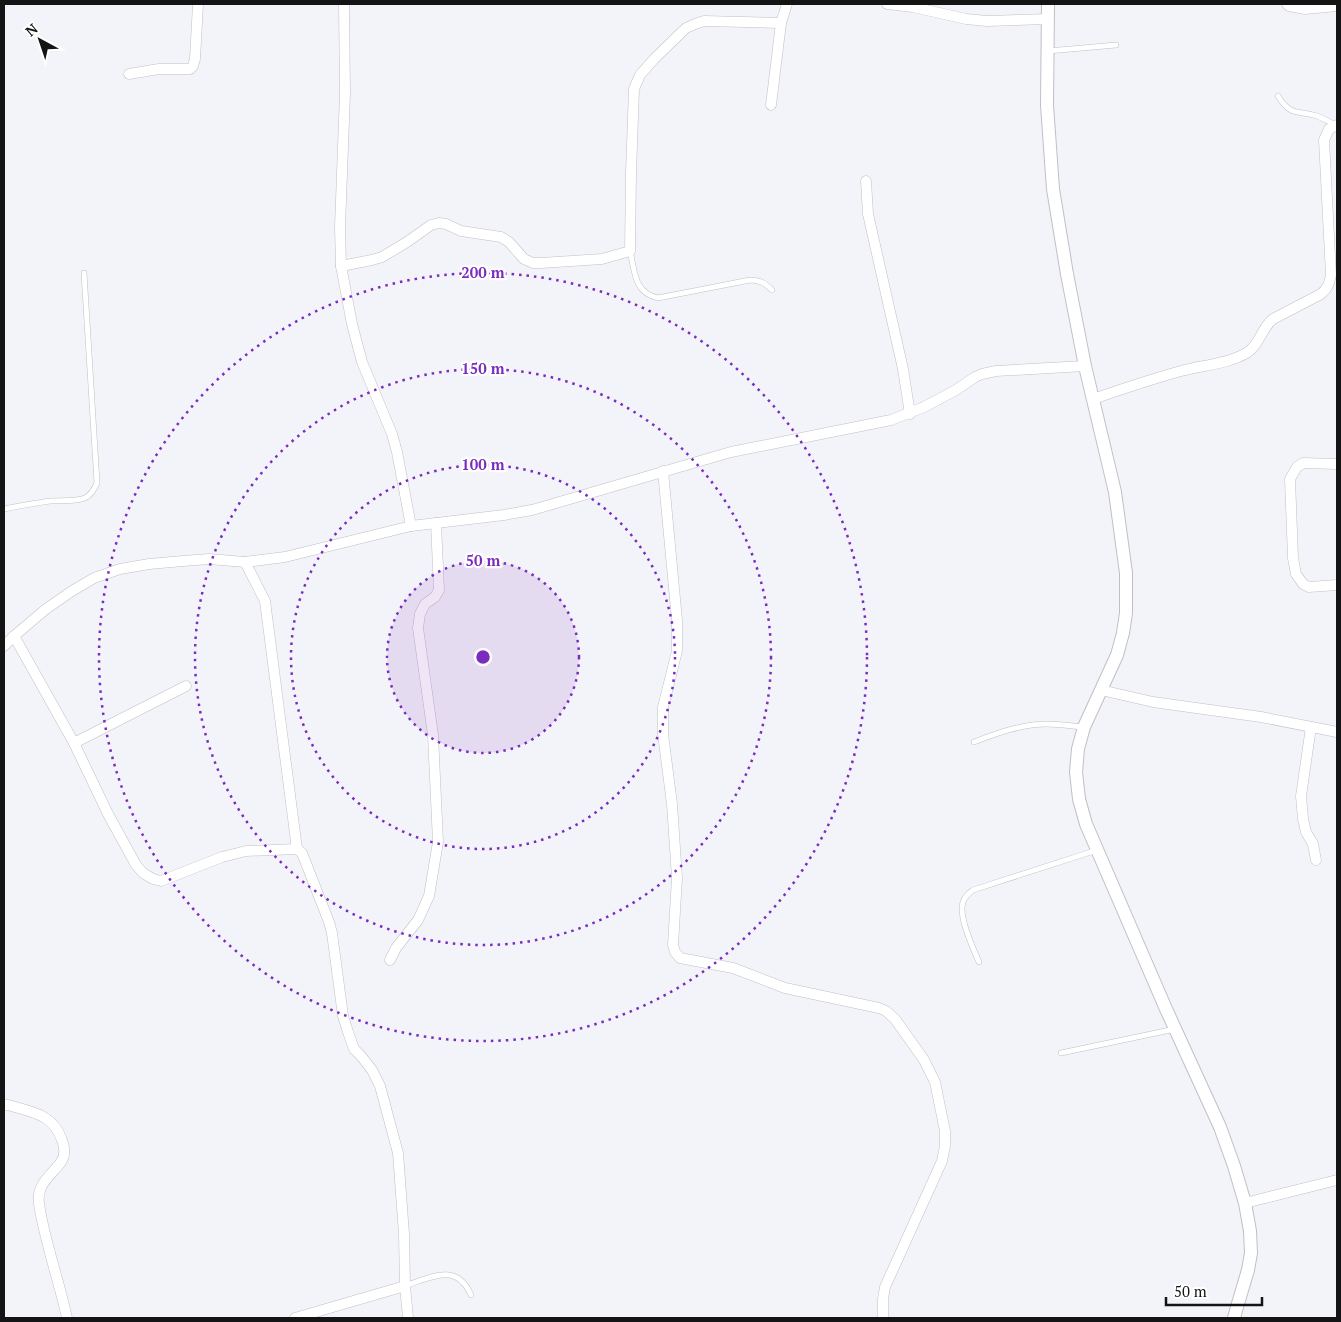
<svg xmlns="http://www.w3.org/2000/svg" width="1341" height="1322" font-family="'PT Serif',serif">
	<rect width="100%" height="100%" fill="#f3f4f9"/>
	<g fill="none" stroke-linecap="round" stroke-linejoin="round">
		<g stroke="#bfc0c4" stroke-width="6">
			<g id="service">
				<polyline points="1048,51 1116,45"/>
				<path d="M1278,96c13,21 20,14 39,20 6,2 12,6 19,9"/>
				<path d="M630,251c5,21 4,42 28,47l92,-18c10,0 15,3 22,10"/>
				<path d="M4,509c15,-3 31,-6 46,-8 11,-1 25,1 35,-3 6,-3 9,-8 12,-15l-13,-210"/>
				<path d="M974,742c23,-9 48,-18 73,-18 12,0 24,2 36,3"/>
				<path d="M979,962c-6,-14 -21,-46 -16,-60 2,-6 5,-8 10,-12l124,-40"/>
				<polyline points="1061,1053 1175,1029"/>
				<path d="M405,1286c26,-9 52,-24 66,9"/>
			</g>
		</g>
		<g stroke="#bfc0c4" stroke-width="11">
			<g id="minor">
				<polyline points="344,4 345,93 340,227 341,266 352,324 362,362 392,434 397,452 411,526"/>
				<polyline points="887,4 913,7 966,19 987,21 1048,19"/>
				<polyline points="1287,4 1289,6 1305,9 1337,6"/>
				<polyline points="129,74 159,69 190,69 193,66 195,59 198,4"/>
				<polyline points="771,105 781,23 787,4"/>
				<polyline points="866,181 868,214 903,369 910,414"/>
				<polyline points="341,266 372,260 382,257 407,242 431,225 439,223 446,224 461,231 501,237 509,242 524,259 533,263 541,263 602,259 630,251 631,173 634,89 640,75 654,59 686,28 695,24 704,21 781,23"/>
				<path d="M1093,399c29,-10 59,-20 88,-28 22,-6 48,-7 67,-19 12,-8 14,-25 25,-33l48,-25c7,-6 8,-10 10,-19l-7,-135 5,-11 8,-4"/>
				<polyline points="1337,464 1303,463 1297,467 1290,479 1293,558 1296,574 1303,584 1309,587 1337,585"/>
				<polyline points="663,471 677,620 677,651 663,707 663,734 672,804 677,878 673,945 675,952 680,958 733,968 785,988 879,1008 886,1011 895,1019 924,1060 935,1082 945,1131 945,1146 942,1161 885,1287 883,1299 883,1318"/>
				<polyline points="245,562 265,601 297,849"/>
				<polyline points="14,636 74,743 108,814 136,865 143,873 153,879 161,881 222,857 246,851 297,849 302,853 329,922 332,933 343,1016 348,1032 354,1049 361,1056 372,1070 380,1086 398,1153 404,1234 405,1286"/>
				<polyline points="4,646 14,636 46,609 72,591 94,578 120,569 149,564 183,561 209,559 245,562 285,557 411,526 504,515 532,510 731,452 891,420 924,407 956,390 975,377 982,374 996,371 1085,366"/>
				<polyline points="1101,690 1153,702 1261,717 1337,732"/>
				<polyline points="1311,727 1301,796 1303,819 1306,832 1313,844 1316,860"/>
				<polyline points="74,743 186,686"/>
				<polyline points="390,960 396,948 418,920 429,896 438,842 433,735 418,628 420,614 425,604 435,597 439,590 436,523"/>
				<path d="M4,1105h4c24,7 45,9 54,35 3,8 4,15 -1,22 -10,14 -25,22 -22,42 6,39 20,76 28,114"/>
				<polyline points="1245,1203 1337,1180"/>
				<polyline points="295,1318 405,1286 408,1318"/>
			</g>
		</g>
		<g stroke="#bfc0c4" stroke-width="14">
			<polyline id="tertiary" points="1048,4 1047,105 1053,189 1067,274 1085,366 1115,492 1126,573 1126,613 1123,633 1117,655 1084,727 1078,749 1076,772 1079,799 1086,824 1166,1009 1220,1127 1234,1166 1245,1203 1250,1231 1251,1253 1248,1270 1237,1307 1234,1318"/>
		</g>
		<use href="#service" stroke="#fff" stroke-width="5"/>
		<use href="#minor" stroke="#fff" stroke-width="10"/>
		<use href="#tertiary" stroke="#fff" stroke-width="12"/>
	</g>
	<circle cx="483" cy="657" r="96" fill="#7b2cbf" fill-opacity=".12"/>
	<g fill="none" stroke="#7b2cbf" stroke-width="2.5" stroke-dasharray="2.5 5">
		<circle cx="483" cy="657" r="96"/>
		<circle cx="483" cy="657" r="192"/>
		<circle cx="483" cy="657" r="288"/>
		<circle cx="483" cy="657" r="384"/>
	</g>
	<circle cx="483" cy="657" r="8" fill="#7b2cbf" stroke="#fff" stroke-width="2.5"/>
	<g font-size="15" text-anchor="middle" font-weight="bold" fill="#7b2cbf" stroke="#fff" stroke-width="4.5" stroke-linejoin="round" paint-order="stroke">
		<text x="483" y="278">200 m</text>
		<text x="483" y="374">150 m</text>
		<text x="483" y="470">100 m</text>
		<text x="483" y="566">50 m</text>
	</g>
	<rect width="1341" height="1322" fill="none" stroke="#141415" stroke-width="10"/>
	<g transform="translate(40 40) rotate(320)" stroke="#ffffff" stroke-width="4" paint-order="stroke">
	<path d="M0-4L9 19L0 12L-9 19Z" fill="#141415"/>
	<text y="-8" font-size="14" font-weight="bold" text-anchor="middle" fill="#141415">N</text>
	</g>
	<path d="M1166 1297v8h96v-8" fill="none" stroke="#141415" stroke-width="2.5"/>
	<text x="1174" y="1297" font-size="15" fill="#141415" stroke="#ffffff" stroke-width="4" paint-order="stroke">50 m</text>
</svg>
